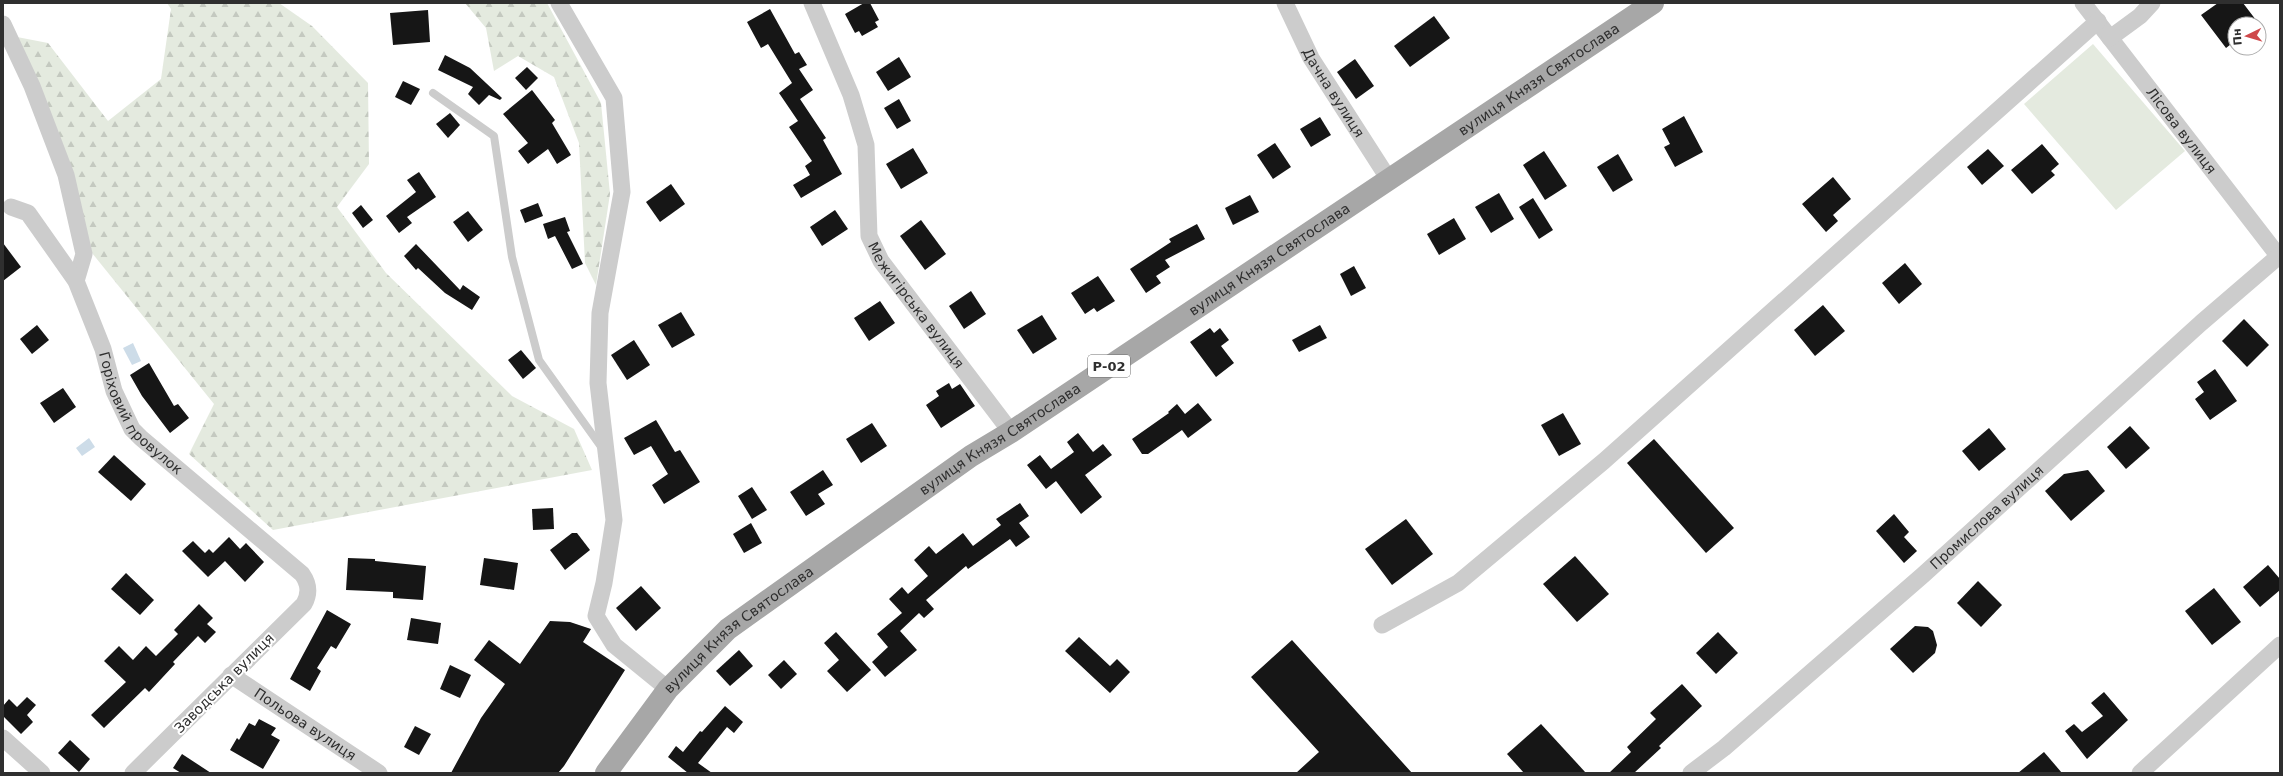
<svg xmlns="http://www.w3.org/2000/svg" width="2283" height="776" font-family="'DejaVu Sans',sans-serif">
	<defs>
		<pattern id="forest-firs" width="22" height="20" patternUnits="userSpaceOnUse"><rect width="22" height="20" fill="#e4eadf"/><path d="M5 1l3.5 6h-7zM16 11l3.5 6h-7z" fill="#c4c9c0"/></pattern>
	</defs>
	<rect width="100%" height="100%" fill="#fff"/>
	<polygon fill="#e4eadf" points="2093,44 2185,151 2116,210 2024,104"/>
	<g fill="url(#forest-firs)">
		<polygon points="167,3 279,3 312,26 368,83 369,164 337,207 386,273 512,396 574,429 592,470 273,530 189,454 214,404 92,253 73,173 17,37 48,43 108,121 161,79 171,9"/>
		<polygon points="465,3 547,3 601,103 610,194 596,285 585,263 579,143 554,77 518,56 494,71 486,28"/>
	</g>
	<g fill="#cddce8">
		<polygon points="133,343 141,361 132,365 123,348"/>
		<polygon points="89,438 95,447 82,456 76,448"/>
	</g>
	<g fill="#161616">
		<polygon points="864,3 870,3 879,20 875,22 878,27 862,36 859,31 855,33 845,14"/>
		<polygon points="2218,3 2243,3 2259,24 2235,24 2235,41 2226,48 2201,15"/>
		<polygon points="770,9 795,54 799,52 807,65 799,69 813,90 800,99 826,138 823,140 842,174 801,198 793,185 810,175 805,166 812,161 789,127 798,121 779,93 792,83 768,44 761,48 747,22"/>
		<polygon points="428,10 430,42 393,45 390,13"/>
		<polygon points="1434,16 1450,38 1410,67 1394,46"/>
		<polygon points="445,55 470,68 502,98 500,100 489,95 479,105 468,94 473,87 438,70"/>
		<polygon points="899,57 911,77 888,91 876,72"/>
		<polygon points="1355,59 1374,86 1356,99 1337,72"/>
		<polygon points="527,67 538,78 526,90 515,78"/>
		<polygon points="403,81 420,89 411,105 395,97"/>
		<polygon points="532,90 555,120 552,123 571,155 557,164 548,149 528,164 518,151 528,143 503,114"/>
		<polygon points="899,99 911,121 897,129 884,108"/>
		<polygon points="450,113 460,125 448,138 436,124"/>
		<polygon points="1684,116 1703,152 1675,167 1664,147 1670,144 1662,129"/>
		<polygon points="1320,117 1331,135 1311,147 1300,129"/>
		<polygon points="1275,143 1291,167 1273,179 1257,155"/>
		<polygon points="2042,144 2059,164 2051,171 2055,175 2032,194 2011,170"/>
		<polygon points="913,148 928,173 901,189 886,164"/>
		<polygon points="1988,149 2004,166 1982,185 1967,167"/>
		<polygon points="1544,151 1567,186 1545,200 1523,165"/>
		<polygon points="1618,154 1633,180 1613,192 1597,167"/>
		<polygon points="419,172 436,197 407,217 412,223 399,233 386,216 416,192 407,180"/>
		<polygon points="1833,177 1851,199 1833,215 1838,221 1826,232 1802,204"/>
		<polygon points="671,184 685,204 660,222 646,202"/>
		<polygon points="1499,193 1514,219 1491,233 1475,207"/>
		<polygon points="1250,195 1259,212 1233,225 1225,208"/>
		<polygon points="1533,198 1553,230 1539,239 1519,207"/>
		<polygon points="538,203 543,216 525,223 520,210"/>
		<polygon points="361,205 373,220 363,228 352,213"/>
		<polygon points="835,210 848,229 822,246 810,227"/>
		<polygon points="468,211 483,230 468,242 453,222"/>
		<polygon points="565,217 570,231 567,232 583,264 572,269 555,236 548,239 543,224"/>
		<polygon points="1454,218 1466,239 1439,255 1427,234"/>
		<polygon points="921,220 946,254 925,270 900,236"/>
		<polygon points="1197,224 1205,239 1165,260 1170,267 1156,276 1161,283 1146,293 1130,269 1171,242 1169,239"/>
		<polygon points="3,243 21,267 3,281"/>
		<polygon points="416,244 460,290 463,285 480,297 472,310 445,293 418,268 416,270 404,256"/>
		<polygon points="1905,263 1922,284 1899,304 1882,283"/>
		<polygon points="1354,266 1366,288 1351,296 1340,274"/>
		<polygon points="1098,276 1115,301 1097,312 1094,308 1085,314 1071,293"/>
		<polygon points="971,291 986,314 964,329 949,306"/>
		<polygon points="880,301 895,323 869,341 854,318"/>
		<polygon points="1823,305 1845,331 1815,356 1794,330"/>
		<polygon points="681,312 695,335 672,348 658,325"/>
		<polygon points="1042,315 1057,339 1033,354 1017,330"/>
		<polygon points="2244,319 2269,345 2247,367 2222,341"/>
		<polygon points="37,325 49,340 32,354 20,339"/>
		<polygon points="1320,325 1327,338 1299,352 1292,340"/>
		<polygon points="1210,328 1214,333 1220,328 1229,340 1221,346 1234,363 1216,377 1190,342"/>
		<polygon points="634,340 650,365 627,380 611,355"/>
		<polygon points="521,350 536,368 523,379 508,360"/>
		<polygon points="149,363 174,406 178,404 189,418 170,433 142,396 130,375"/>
		<polygon points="2215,369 2237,401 2210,420 2195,399 2204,392 2197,382"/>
		<polygon points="949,383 952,389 960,384 975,406 941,428 926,405 939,396 936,391"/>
		<polygon points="63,388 76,407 54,423 40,403"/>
		<polygon points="1198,403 1212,420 1188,438 1182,430 1148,454 1142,454 1132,439 1169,413 1168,412 1177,404 1185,414"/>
		<polygon points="1563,413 1581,444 1559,456 1541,425"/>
		<polygon points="656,420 675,452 680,450 700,482 664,504 652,485 668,474 651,446 634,455 624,438"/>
		<polygon points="872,423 887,446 861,463 846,439"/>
		<polygon points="2130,426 2150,448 2126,469 2107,447"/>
		<polygon points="1989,428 2006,449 1979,471 1962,451"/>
		<polygon points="1078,433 1093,452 1103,444 1112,455 1085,475 1102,497 1081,514 1056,481 1046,489 1027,465 1040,455 1051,469 1074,452 1067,442"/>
		<polygon points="1654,439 1734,528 1706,553 1627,463"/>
		<polygon points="114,455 146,484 131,501 98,472"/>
		<polygon points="823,470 833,485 818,494 825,504 806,516 790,492"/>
		<polygon points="2088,470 2105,491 2071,521 2045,491 2064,474"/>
		<polygon points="752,487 767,510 752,519 738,496"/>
		<polygon points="1020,503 1029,516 1019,523 1030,537 1016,547 1010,539 968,569 966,566 926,600 934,609 924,618 919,613 900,631 917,650 885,677 872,662 888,647 877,634 902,613 889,599 902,587 908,594 928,576 914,560 929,546 936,554 963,533 973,546 1001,525 996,519"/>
		<polygon points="553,508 554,529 533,530 532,509"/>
		<polygon points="1894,514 1909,532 1904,537 1917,551 1904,563 1876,531"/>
		<polygon points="1406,519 1433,554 1392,585 1365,549"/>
		<polygon points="751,523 762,543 744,553 733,534"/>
		<polygon points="572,533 577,533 590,550 565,570 550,550"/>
		<polygon points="229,537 240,549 246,543 264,562 245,582 225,561 208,577 182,551 193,541 205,553 209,549 213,553"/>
		<polygon points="1575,556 1609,594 1577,622 1543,584"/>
		<polygon points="348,558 375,559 375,561 426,566 423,600 393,598 393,592 346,590"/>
		<polygon points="484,558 518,563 514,590 480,585"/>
		<polygon points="2268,565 2280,579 2280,590 2260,607 2243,587"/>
		<polygon points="126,573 154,600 140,615 111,589"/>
		<polygon points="1978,581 2002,605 1981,627 1957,603"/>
		<polygon points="641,586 661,608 636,631 616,608"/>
		<polygon points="2214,588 2241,622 2212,645 2185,611"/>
		<polygon points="199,604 213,618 207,624 216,632 205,643 198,636 173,662 175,664 149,692 145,688 104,728 91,715 126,682 104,661 119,646 133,660 146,646 156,656 178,634 174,630"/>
		<polygon points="327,610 351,624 336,649 331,646 317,668 321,671 310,691 290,679"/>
		<polygon points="411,618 441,623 438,644 407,640"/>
		<polygon points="550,621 570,622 591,629 583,642 625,670 564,766 558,773 451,773 481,718 505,684 474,660 489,640 520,664"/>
		<polygon points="1915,626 1928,627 1933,631 1937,645 1935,653 1913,673 1890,649"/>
		<polygon points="836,632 871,670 847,692 827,671 839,660 824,643"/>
		<polygon points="1718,632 1738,653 1716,674 1696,653"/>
		<polygon points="1079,637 1110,666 1117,659 1130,672 1110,693 1065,651"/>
		<polygon points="1292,640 1412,773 1296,773 1319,752 1251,677"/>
		<polygon points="739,650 753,666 730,686 716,671"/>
		<polygon points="784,660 797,674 781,689 768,675"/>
		<polygon points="450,665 471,675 460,698 440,689"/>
		<polygon points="1682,684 1702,706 1659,746 1661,748 1634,773 1609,773 1631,752 1627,747 1656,719 1650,713"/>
		<polygon points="2104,692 2128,720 2087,759 2065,731 2074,724 2082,732 2103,716 2091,703"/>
		<polygon points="27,697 36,705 27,715 33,722 21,734 3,716 3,706 9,699 17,707"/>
		<polygon points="725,706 743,722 734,733 727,727 698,763 712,773 688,773 668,757 676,746 683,752 700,731 702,732"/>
		<polygon points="259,719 276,728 271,735 280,740 263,769 230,750 237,738 239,740 249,723 255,726"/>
		<polygon points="1541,724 1586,773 1524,773 1507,754"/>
		<polygon points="415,726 431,734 419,755 404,747"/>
		<polygon points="70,740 90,759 79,772 58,753"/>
		<polygon points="2044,752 2062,773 2018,773"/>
		<polygon points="182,754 211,773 181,773 173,768"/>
	</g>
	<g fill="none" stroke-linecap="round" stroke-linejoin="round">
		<polyline stroke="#ccc" stroke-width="8" points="433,93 494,136 512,257 539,360 602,448"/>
		<g stroke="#ccc" stroke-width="17">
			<polyline points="559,3 614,98 622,192 600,313 598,383 614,520 604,583 596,616 614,645 668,689"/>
			<path id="s1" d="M812,3l39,92 15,50 3,91 12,25 130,171"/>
			<path id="s2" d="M1285,3l26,55 77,120"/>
			<path id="s3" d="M2083,3l197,255"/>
			<polyline points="3,24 32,86 66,175 84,254 76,281"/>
			<polyline points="2110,38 2140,16 2152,3"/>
			<path id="s4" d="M11,207l17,6 48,68 27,68 11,42 18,38 9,9 161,136c7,10 8,19 2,30l-171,169"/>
			<polyline points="1382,625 1458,583 1604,461 2098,21"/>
			<path id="s5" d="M231,675l148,98"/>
			<polyline points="3,738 42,773"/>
			<path id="s6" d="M1691,773l33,-25 199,-173 278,-252 79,-68"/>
			<polyline points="2140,773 2280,645"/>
		</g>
		<path stroke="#a7a7a7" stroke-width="22" id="s7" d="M606,773l62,-84 60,-60 243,-173 40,-24 642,-429"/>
	</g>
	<g text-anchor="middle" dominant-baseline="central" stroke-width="4" stroke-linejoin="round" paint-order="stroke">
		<rect fill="#fff" stroke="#6d6d6d" stroke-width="1" x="1088" y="355" width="42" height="22" rx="3"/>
		<g font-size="13" font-weight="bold" fill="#2f2f2f">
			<text x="1109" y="366">Р-02</text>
		</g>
		<g font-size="14" fill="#2f2f2f" stroke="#fff">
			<text stroke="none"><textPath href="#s7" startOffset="1169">вулиця Князя Святослава</textPath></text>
			<text stroke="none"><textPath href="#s2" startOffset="102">Дачна вулиця</textPath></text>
			<text stroke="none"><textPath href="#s3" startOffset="161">Лісова вулиця</textPath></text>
			<text stroke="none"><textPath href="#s7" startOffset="845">вулиця Князя Святослава</textPath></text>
			<text stroke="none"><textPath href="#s1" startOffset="327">Межигірська вулиця</textPath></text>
			<text stroke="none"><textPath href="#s4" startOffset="251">Горіховий провулок</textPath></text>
			<text stroke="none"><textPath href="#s7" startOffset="521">вулиця Князя Святослава</textPath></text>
			<text stroke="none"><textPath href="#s6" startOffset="391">Промислова вулиця</textPath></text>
			<text stroke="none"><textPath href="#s7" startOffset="197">вулиця Князя Святослава</textPath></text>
			<text transform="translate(224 683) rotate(-45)">Заводська вулиця</text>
			<text stroke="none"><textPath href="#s5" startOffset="89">Польова вулиця</textPath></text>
		</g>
	</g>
	<rect width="2283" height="776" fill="none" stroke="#2f2f2f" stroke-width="8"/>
	<g transform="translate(2247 36) rotate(265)"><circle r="19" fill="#ffffff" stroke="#acacac"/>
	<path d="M0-3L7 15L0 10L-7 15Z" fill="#cf484a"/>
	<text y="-6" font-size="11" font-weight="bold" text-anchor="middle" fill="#2f2f2f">Пн</text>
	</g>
</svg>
